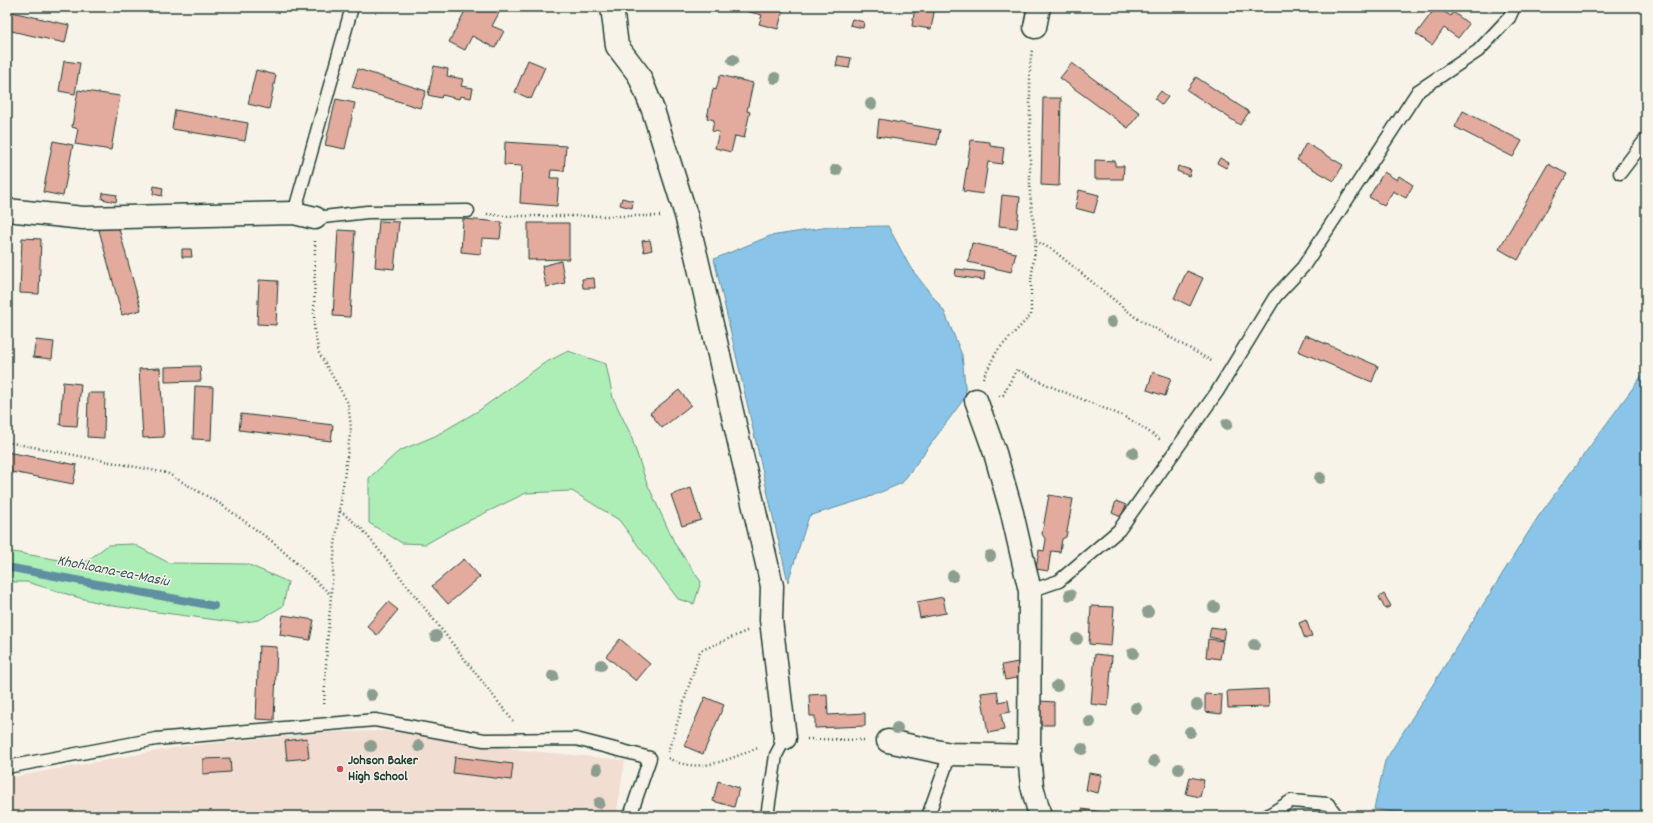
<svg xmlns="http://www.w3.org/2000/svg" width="1653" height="823" font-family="Dekko,sans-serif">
	<rect width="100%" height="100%" fill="#f7f3e8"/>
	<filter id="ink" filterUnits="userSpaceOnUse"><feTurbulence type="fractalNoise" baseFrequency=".025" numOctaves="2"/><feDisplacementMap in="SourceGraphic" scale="8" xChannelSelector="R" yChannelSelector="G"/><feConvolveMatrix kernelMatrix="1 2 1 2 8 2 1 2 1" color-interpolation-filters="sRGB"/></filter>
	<g filter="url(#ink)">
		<polygon fill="#f1ddd2" points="387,731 520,750 625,760 616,816 7,816 7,778 184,746 335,732"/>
		<g fill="#adeeb7" stroke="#669676">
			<polygon points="568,351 606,364 613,398 630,433 646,481 675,544 701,582 694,604 678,599 619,520 572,491 526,493 454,528 426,544 402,543 369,523 369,478 399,451 435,436 478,411 543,364"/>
			<polygon points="133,544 169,563 247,564 288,582 283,606 259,620 239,623 113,606 80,598 27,582 7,582 7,551 83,564 108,545"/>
		</g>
		<g fill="#8ac5e9" stroke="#5f8fa1">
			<polygon points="888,226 910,267 944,311 962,355 966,396 902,483 867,498 809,516 788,582 714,259 770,236 829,227"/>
			<polygon points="1646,370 1646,816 1420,816 1374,809 1385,761 1538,517"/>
		</g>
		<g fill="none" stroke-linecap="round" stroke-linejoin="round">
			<polyline stroke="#5f8fa1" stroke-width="8" points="7,567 214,606"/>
		</g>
		<g fill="#e3aa9e" stroke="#1f3d34">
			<polygon points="467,7 494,7 500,11 492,26 504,31 495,48 472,36 465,50 449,42"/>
			<polygon points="746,7 784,7 778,29 759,24 762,15 746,11"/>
			<polygon points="915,7 935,7 931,29 912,26"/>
			<polygon points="1436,7 1451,16 1453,12 1469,24 1458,38 1444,28 1432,45 1416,34"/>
			<polygon points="7,11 69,25 65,43 7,30"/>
			<polygon points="852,19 864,22 863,28 850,25"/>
			<polygon points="838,56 851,58 849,68 836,66"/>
			<polygon points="528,60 545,67 531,99 515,92"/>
			<polygon points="64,61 80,63 75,94 59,91"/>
			<polygon points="1072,63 1140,113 1128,128 1060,78"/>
			<polygon points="434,66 448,69 447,76 463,79 461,86 473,88 471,98 460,96 459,99 442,95 441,98 428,95"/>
			<polygon points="358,69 426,91 420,108 352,87"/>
			<polygon points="256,70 276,75 269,109 248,104"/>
			<polygon points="720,75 753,83 747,111 750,112 744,138 735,136 731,152 715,148 719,132 712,131 714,120 707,118 713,89 716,90"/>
			<polygon points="1196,77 1249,112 1240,125 1187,90"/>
			<polygon points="78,90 120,96 111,150 75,144 78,129 72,127"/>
			<polygon points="1161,91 1168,97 1162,105 1155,99"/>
			<polygon points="1043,98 1061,98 1059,186 1041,185"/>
			<polygon points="336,99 355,103 345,149 325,145"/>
			<polygon points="175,110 248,123 245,141 172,129"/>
			<polygon points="1463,111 1522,141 1513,157 1455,127"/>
			<polygon points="879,119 940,130 937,145 877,136"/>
			<polygon points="971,140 990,142 990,146 1004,148 1002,164 988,162 983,194 963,191"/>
			<polygon points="53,141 73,145 63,196 43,192"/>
			<polygon points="505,142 566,146 564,171 551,170 550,178 559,178 557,206 520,203 522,166 504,165"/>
			<polygon points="1306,143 1343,165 1334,181 1297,160"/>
			<polygon points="1220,158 1229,163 1226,168 1217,163"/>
			<polygon points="1095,160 1115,161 1115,166 1124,166 1123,179 1095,179"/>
			<polygon points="1548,164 1567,174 1518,260 1499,249"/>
			<polygon points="1178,166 1191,170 1189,176 1177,171"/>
			<polygon points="1384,172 1397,180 1399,176 1413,185 1406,198 1393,191 1384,206 1369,197"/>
			<polygon points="154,186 163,188 162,196 153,194"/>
			<polygon points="1079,190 1099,195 1094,213 1075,208"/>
			<polygon points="103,193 117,195 116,202 102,199"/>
			<polygon points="1002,195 1020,197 1017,228 999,226"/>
			<polygon points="622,198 633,201 632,208 620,205"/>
			<polygon points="463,219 502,222 500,239 482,238 481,254 461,252"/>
			<polygon points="379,221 399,222 394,269 375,267"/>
			<polygon points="528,223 569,223 569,259 528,260"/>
			<polygon points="118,225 141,310 122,315 99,230"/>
			<polygon points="338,230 355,231 350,317 333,316"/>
			<polygon points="22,238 41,239 39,294 20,293"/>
			<polygon points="650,240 652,250 644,252 642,241"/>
			<polygon points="972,243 1016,253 1011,272 968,262"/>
			<polygon points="182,249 191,249 192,257 182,257"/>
			<polygon points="561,261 565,283 546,287 542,266"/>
			<polygon points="956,269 985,272 984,280 955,276"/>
			<polygon points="1187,271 1203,278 1190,306 1174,298"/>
			<polygon points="594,278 595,288 583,288 582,279"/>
			<polygon points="259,280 278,281 276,325 257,324"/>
			<polygon points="1305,335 1378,366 1372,382 1298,351"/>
			<polygon points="36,340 54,342 52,359 33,357"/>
			<polygon points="200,366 201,381 165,382 165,367"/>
			<polygon points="160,368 164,437 143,438 139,369"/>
			<polygon points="1153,372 1171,378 1165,396 1147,390"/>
			<polygon points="63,382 81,384 77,426 60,425"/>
			<polygon points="195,386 213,387 211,440 193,439"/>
			<polygon points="679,390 691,405 662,428 650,413"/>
			<polygon points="88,393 105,393 104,438 87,437"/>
			<polygon points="241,414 333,425 331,441 239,430"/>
			<polygon points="7,452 77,465 73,484 7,471"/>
			<polygon points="691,488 701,520 682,526 671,495"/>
			<polygon points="1049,495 1073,499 1066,537 1062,539 1060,552 1051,551 1048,571 1036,569 1039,550 1044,551 1046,540 1042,534"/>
			<polygon points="1116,501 1126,505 1121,517 1112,513"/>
			<polygon points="464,559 480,577 448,604 432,586"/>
			<polygon points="1384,594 1391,606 1385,609 1379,597"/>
			<polygon points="943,597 946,613 920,618 917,602"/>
			<polygon points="388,602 398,610 377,635 367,626"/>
			<polygon points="1091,606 1114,607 1111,646 1089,644"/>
			<polygon points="283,615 314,620 310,640 280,635"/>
			<polygon points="1306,620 1312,636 1305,639 1299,623"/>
			<polygon points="1211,627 1225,629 1223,640 1209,637"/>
			<polygon points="620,639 650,664 636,681 606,656"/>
			<polygon points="1208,639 1223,641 1220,659 1206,657"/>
			<polygon points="259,646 277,647 274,720 256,719"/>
			<polygon points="1095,654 1112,656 1108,706 1091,704"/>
			<polygon points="1018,662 1021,677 1005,680 1002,665"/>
			<polygon points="1268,689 1269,707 1228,708 1227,691"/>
			<polygon points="997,691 999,702 1008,700 1010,712 1001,714 1004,730 988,733 981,693"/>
			<polygon points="827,694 828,715 865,713 865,726 815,728 815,716 810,716 809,695"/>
			<polygon points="1205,694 1222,695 1221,714 1205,712"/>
			<polygon points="705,697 724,705 703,754 684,746"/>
			<polygon points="1040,701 1054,702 1054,725 1040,725"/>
			<polygon points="307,738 309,758 287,760 285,741"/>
			<polygon points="455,757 513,764 511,780 453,773"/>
			<polygon points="230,758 231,772 203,774 203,759"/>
			<polygon points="1089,773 1102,775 1098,793 1086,790"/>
			<polygon points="1190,777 1204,780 1200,797 1186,794"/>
			<polygon points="718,781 739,788 734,807 713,801"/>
			<polygon points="1082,809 1101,812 1100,816 1081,816"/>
		</g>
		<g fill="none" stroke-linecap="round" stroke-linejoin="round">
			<g stroke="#1f3d34" stroke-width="15">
				<g id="lane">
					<polyline points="1620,173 1646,139"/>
					<polyline points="294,213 352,7"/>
					<polyline points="315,218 367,212 468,211"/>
					<polyline points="1030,591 1059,581 1119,530 1217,392 1275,297 1303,267 1418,91 1478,51 1509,18 1514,7"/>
					<polyline points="7,767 156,739 375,720 484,740 576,739 650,758 630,816"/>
					<polyline points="767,816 776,755 785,738"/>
					<polyline points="928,816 950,754"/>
					<polyline points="1267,816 1291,801 1328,804 1337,816"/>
				</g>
			</g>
			<g stroke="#1f3d34" stroke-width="25">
				<g id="street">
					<polyline points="612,7 617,46 639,75 653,110 686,215 697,259 772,586 771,620 785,738"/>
					<polyline points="1035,27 1039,7"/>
					<polyline points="7,210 83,218 294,213 315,218"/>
					<polyline points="976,400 995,453 1012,513 1030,591 1029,756 1032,786 1040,816"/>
					<polyline points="888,741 950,754 1029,756"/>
				</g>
			</g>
			<g stroke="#1f3d34" stroke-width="2.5" stroke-dasharray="1 3" stroke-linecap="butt">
				<polyline points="487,214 505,216 661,216"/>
				<polyline points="315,241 314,328 319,353 348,403 351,427 335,545 327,645 324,706"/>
				<polyline points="1036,241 1053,250 1135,317 1213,362"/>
				<polyline points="983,378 997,351 1031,315 1031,281 1036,241 1030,195 1030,66 1032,49"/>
				<path d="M999,396l4,-1 14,-26c35,21 73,32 110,49 12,6 23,15 34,22"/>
				<polyline points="7,442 167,473 222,505 273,542 330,594"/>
				<polyline points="340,511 361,528 391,565 513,721"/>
				<polyline points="807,739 864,740"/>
				<polyline points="668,752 700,651 749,630"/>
				<path d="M668,758c30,17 60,1 90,-10"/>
			</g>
			<use href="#lane" stroke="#f7f3e8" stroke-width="12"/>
			<use href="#street" stroke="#f7f3e8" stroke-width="22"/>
		</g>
		<g fill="#8c9e90">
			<circle cx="733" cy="60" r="6"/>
			<circle cx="775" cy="78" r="6"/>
			<circle cx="871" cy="104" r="6"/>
			<circle cx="836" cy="170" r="6"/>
			<circle cx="1112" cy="322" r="6"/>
			<circle cx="1227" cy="424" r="6"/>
			<circle cx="1133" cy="453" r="6"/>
			<circle cx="1320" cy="478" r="6"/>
			<circle cx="990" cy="556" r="6"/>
			<circle cx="953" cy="576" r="6"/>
			<circle cx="1070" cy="595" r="6"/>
			<circle cx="1214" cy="607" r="6"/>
			<circle cx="1148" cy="612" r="6"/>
			<circle cx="436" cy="636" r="6"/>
			<circle cx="1077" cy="639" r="6"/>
			<circle cx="1254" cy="645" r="6"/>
			<circle cx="1133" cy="653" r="6"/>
			<circle cx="601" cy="665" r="6"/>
			<circle cx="553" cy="676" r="6"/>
			<circle cx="1057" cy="686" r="6"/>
			<circle cx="371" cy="695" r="6"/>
			<circle cx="1197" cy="705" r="6"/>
			<circle cx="1136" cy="708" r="6"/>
			<circle cx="1090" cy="722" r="6"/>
			<circle cx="897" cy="728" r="6"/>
			<circle cx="1190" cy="732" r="6"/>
			<circle cx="371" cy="746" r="6"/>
			<circle cx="419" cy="746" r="6"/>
			<circle cx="1082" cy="749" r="6"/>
			<circle cx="1154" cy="761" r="6"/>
			<circle cx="597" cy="769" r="6"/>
			<circle cx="1179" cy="769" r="6"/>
			<circle cx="599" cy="803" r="6"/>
		</g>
	</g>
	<circle fill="#d1495b" stroke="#f7f3e8" stroke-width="1.5" cx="340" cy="769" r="4"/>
	<g text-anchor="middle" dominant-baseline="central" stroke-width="3" stroke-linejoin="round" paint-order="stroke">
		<g font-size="14" font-weight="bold" fill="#1f3d34" stroke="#f7f3e8" text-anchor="start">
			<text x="348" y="761">Johson Baker<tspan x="348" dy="16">High School</tspan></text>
		</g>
		<g font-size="15" font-style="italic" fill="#345858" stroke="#f7f3e8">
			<text transform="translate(113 572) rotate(11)">Khohloana-ea-Masiu</text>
		</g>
	</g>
	<rect width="1653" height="823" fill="none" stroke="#f7f3e8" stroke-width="24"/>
	<rect x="12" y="12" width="1629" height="799" fill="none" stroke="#1f3d34" stroke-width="1.5" filter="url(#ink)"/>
</svg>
